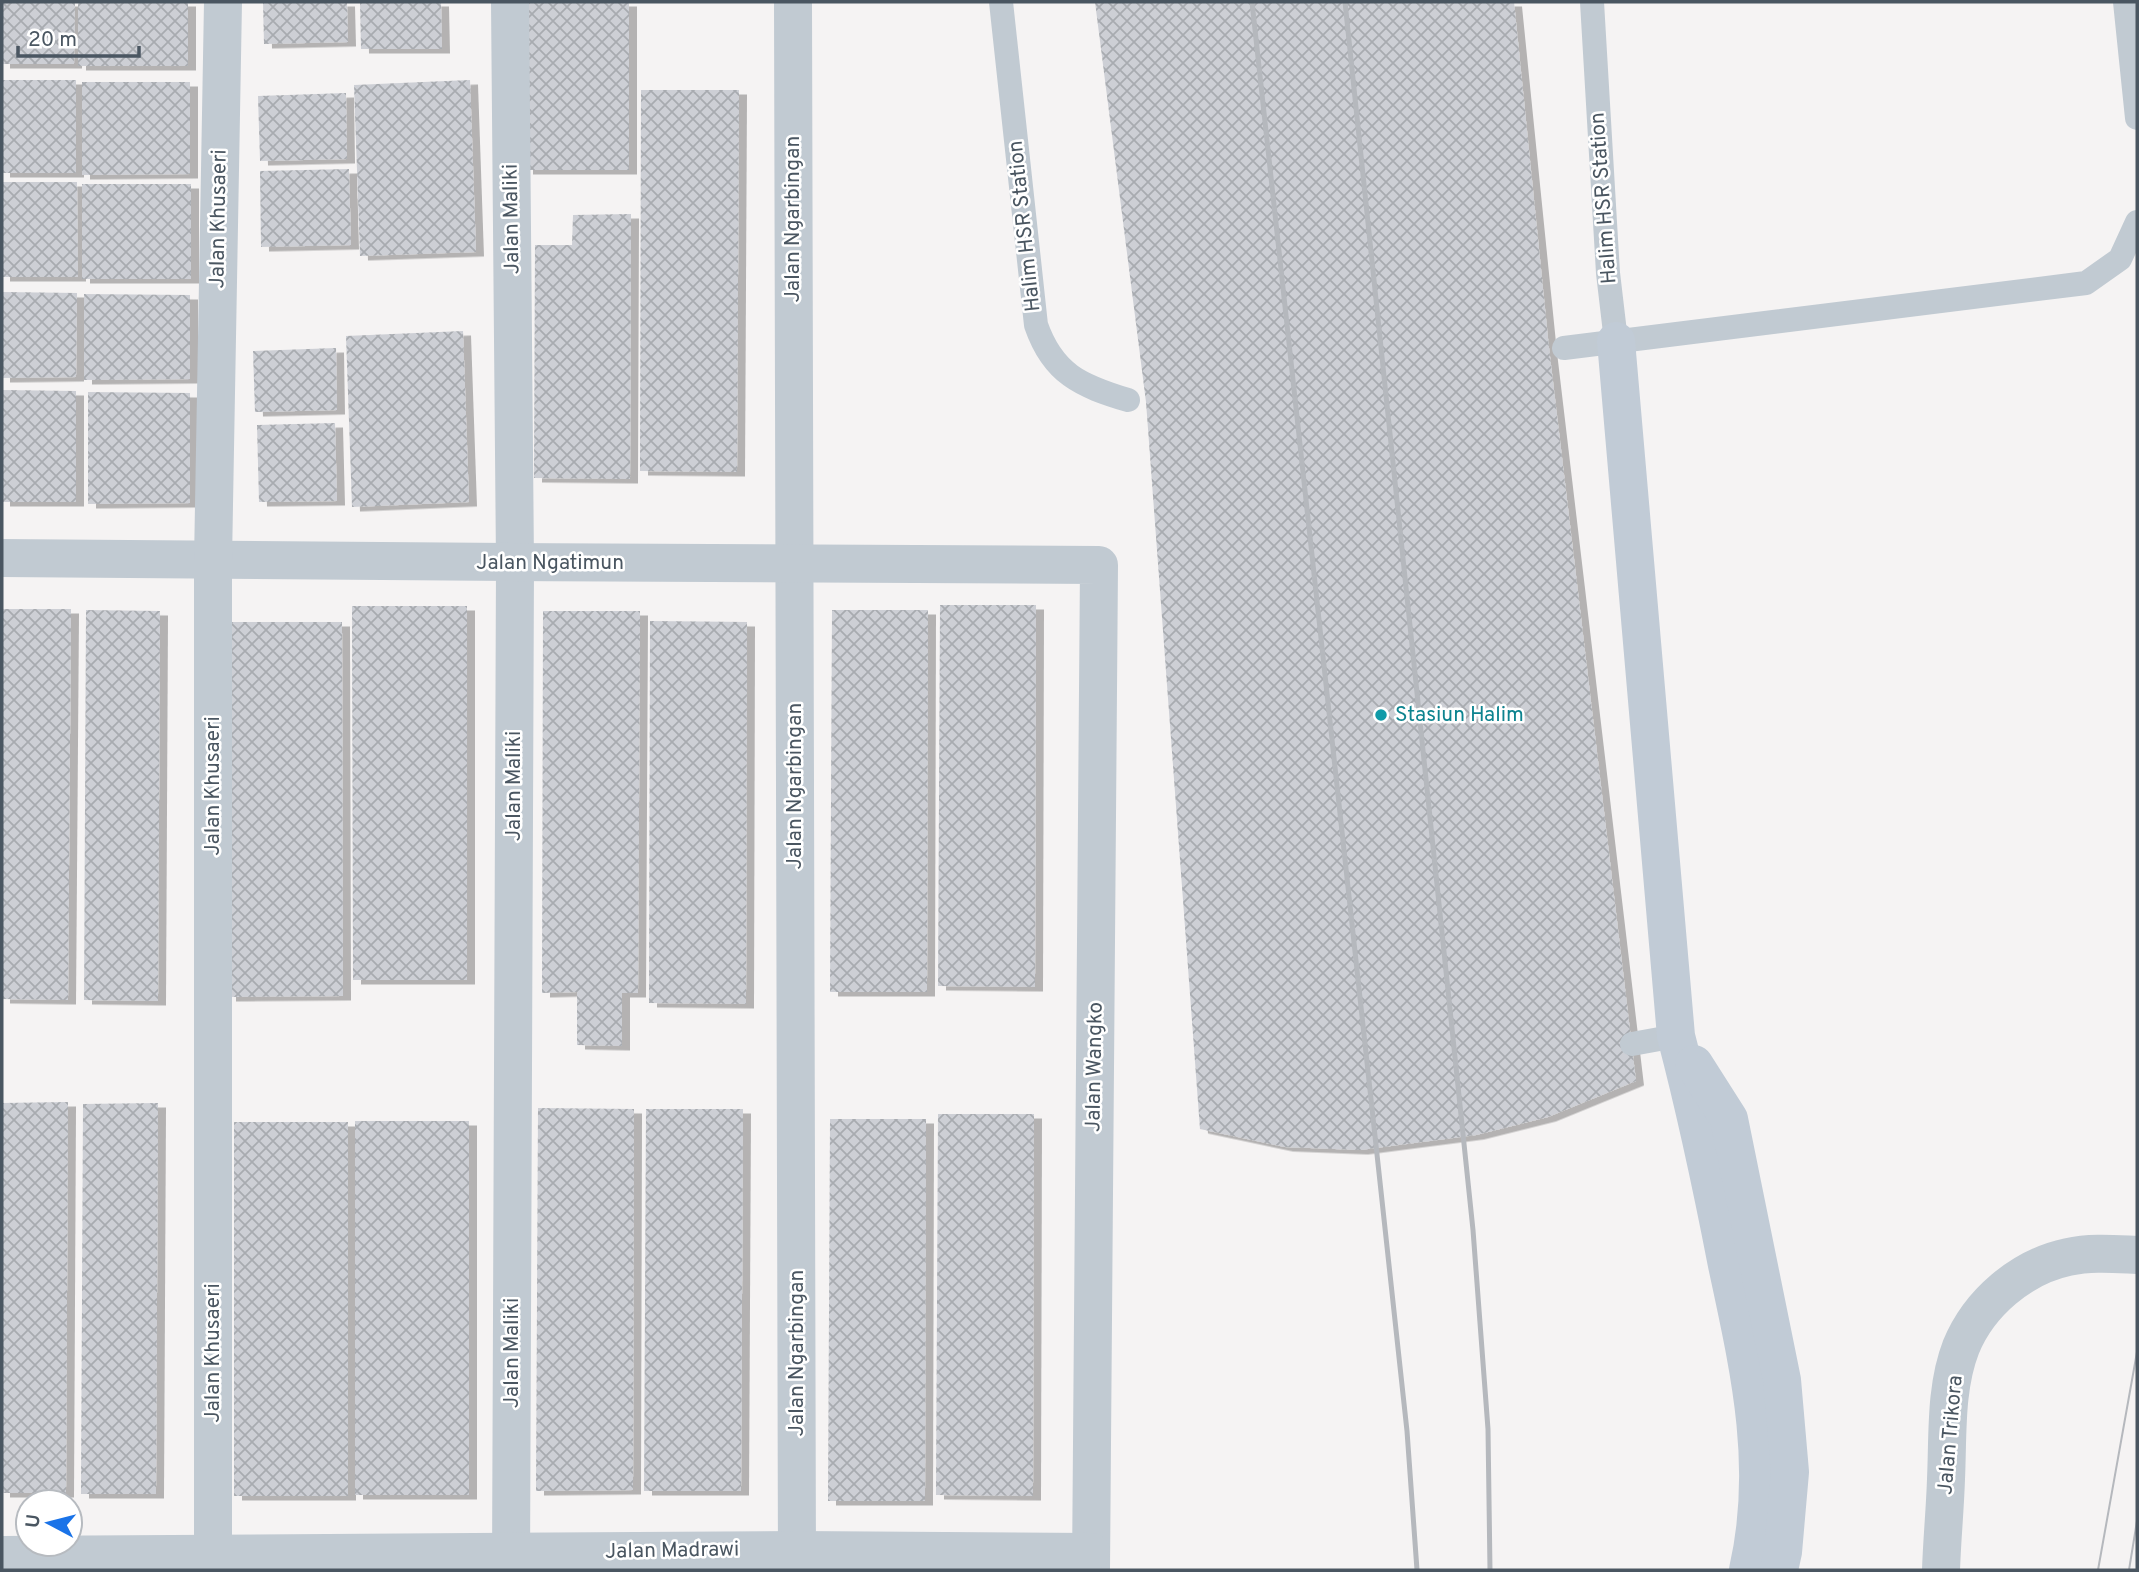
<svg xmlns="http://www.w3.org/2000/svg" width="2139" height="1572" font-family="Overpass,sans-serif">
	<defs>
		<pattern id="building-cross-hatch" width="8" height="8" patternUnits="userSpaceOnUse" patternTransform="scale(1.75)"><rect width="8" height="8" fill="#cdcfd5"/><path d="M0 0l8 8M0 8l8-8" fill="none" stroke="#a8abb0"/></pattern>
		<filter id="shadow"><feDropShadow dx="8" dy="4.5" stdDeviation="0" flood-color="#0004"/></filter>
	</defs>
	<rect width="100%" height="100%" fill="#f5f3f3"/>
	<g fill="url(#building-cross-hatch)" filter="url(#shadow)">
		<polygon points="2,2 75,2 74,64 2,64"/>
		<rect x="78" y="2" width="110" height="64"/>
		<polygon points="263,2 347,2 348,42 264,44"/>
		<polygon points="360,2 441,2 442,49 361,49"/>
		<polygon points="526,2 629,2 629,170 525,170"/>
		<polygon points="1095,2 1514,2 1549,348 1636,1081 1548,1117 1476,1135 1360,1150 1285,1147 1200,1129 1146,402"/>
		<rect x="2" y="80" width="74" height="93"/>
		<polygon points="470,80 476,252 360,256 354,85"/>
		<polygon points="82,82 190,82 190,174 82,175"/>
		<polygon points="641,90 739,90 737,472 640,471"/>
		<polygon points="346,93 347,159 260,161 258,96"/>
		<polygon points="349,169 351,245 261,247 260,171"/>
		<polygon points="2,182 77,182 78,277 2,277"/>
		<rect x="82" y="184" width="109" height="95"/>
		<polygon points="631,214 630,479 534,478 535,245 572,245 573,215"/>
		<polygon points="2,292 77,293 76,377 2,378"/>
		<polygon points="84,294 190,295 190,379 84,380"/>
		<polygon points="463,331 469,502 352,507 346,336"/>
		<polygon points="336,348 337,410 255,412 253,351"/>
		<polygon points="2,390 76,391 76,502 2,502"/>
		<polygon points="88,392 190,393 190,503 88,504"/>
		<polygon points="335,423 337,501 259,502 257,425"/>
		<polygon points="940,605 1036,605 1035,987 938,986"/>
		<polygon points="352,606 467,606 467,980 353,980"/>
		<polygon points="2,609 71,609 68,1000 2,999"/>
		<polygon points="86,610 160,611 158,1001 84,1000"/>
		<polygon points="832,610 928,610 927,992 830,992"/>
		<polygon points="543,611 640,611 638,993 622,993 622,1046 577,1045 577,992 542,993"/>
		<polygon points="650,621 747,622 746,1004 649,1003"/>
		<polygon points="228,622 342,622 343,996 228,997"/>
		<polygon points="68,1102 66,1493 2,1493 2,1103"/>
		<polygon points="158,1103 156,1494 81,1494 83,1104"/>
		<polygon points="538,1108 634,1109 633,1490 536,1491"/>
		<polygon points="646,1109 743,1109 741,1491 644,1491"/>
		<polygon points="938,1114 1034,1114 1033,1496 936,1495"/>
		<polygon points="830,1119 926,1119 925,1501 828,1501"/>
		<rect x="355" y="1121" width="114" height="374"/>
		<rect x="234" y="1122" width="114" height="374"/>
	</g>
	<g fill="none" stroke-linecap="round" stroke-linejoin="round">
		<g stroke="#c1cad2" stroke-width="24">
			<path d="M1001,2l35,323c17,49 45,61 92,75"/>
			<polyline points="1592,2 1608,273 1616,341"/>
			<polyline points="2125,2 2137,118"/>
			<polyline points="1564,348 2086,283 2120,259 2137,222"/>
			<polyline points="1632,1044 1676,1036"/>
		</g>
		<g stroke="#c1cad2" stroke-width="38">
			<polyline points="510,2 515,564 511,1570"/>
			<polyline points="793,2 797,1570"/>
			<path d="M2,558c366,5 731,4 1097,7l-8,1005"/>
			<polyline points="2,1555 798,1550 1091,1552"/>
			<polyline points="213,1570 213,561 223,2"/>
			<path d="M1941,1570c1,-30 4,-60 5,-91 2,-43 -1,-91 15,-132 18,-44 60,-80 107,-90 23,-5 46,-3 69,-2"/>
		</g>
		<g stroke="#c1cbd6" stroke-width="38">
			<path d="M1616,341l60,695c20,76 36,152 51,229 22,103 45,200 21,305"/>
			<polyline points="1694,1064 1729,1119 1782,1380 1790,1472 1783,1552 1779,1570"/>
		</g>
		<g stroke="#b5b8bd" stroke-width="2">
			<polyline points="2098,1570 2137,1352"/>
			<polyline points="2129,1570 2137,1521"/>
		</g>
		<g stroke="#b5b8bd" stroke-width="5">
			<polyline points="1252,2 1407,1431 1417,1570"/>
			<polyline points="1345,2 1473,1230 1488,1429 1490,1570"/>
		</g>
	</g>
	<circle fill="#0f9aa8" stroke="#fff" stroke-width="2.5" cx="1381" cy="715" r="7"/>
	<g text-anchor="middle" dominant-baseline="central" stroke-width="5" stroke-linejoin="round" paint-order="stroke">
		<g font-size="21" fill="#4a5661" stroke="#fff">
			<text transform="translate(1604 198) rotate(-94)">Halim HSR Station</text>
			<text transform="translate(219 219) rotate(-89)">Jalan Khusaeri</text>
			<text transform="translate(512 219) rotate(-91)">Jalan Maliki</text>
			<text transform="translate(793 219) rotate(-90)">Jalan Ngarbingan</text>
			<text transform="translate(1025 226) rotate(-96)">Halim HSR Station</text>
			<text x="550" y="563">Jalan Ngatimun</text>
			<text transform="translate(213 786) rotate(-90)">Jalan Khusaeri</text>
			<text transform="translate(514 786) rotate(-90)">Jalan Maliki</text>
			<text transform="translate(795 786) rotate(-90)">Jalan Ngarbingan</text>
			<text transform="translate(1095 1067) rotate(-89)">Jalan Wangko</text>
			<text transform="translate(213 1353) rotate(-90)">Jalan Khusaeri</text>
			<text transform="translate(512 1353) rotate(-90)">Jalan Maliki</text>
			<text transform="translate(797 1353) rotate(-90)">Jalan Ngarbingan</text>
			<text transform="translate(1951 1435) rotate(-85)">Jalan Trikora</text>
			<text transform="translate(672 1551) rotate(-1)">Jalan Madrawi</text>
		</g>
		<g font-size="21" fill="#0d838f" stroke="#fff" text-anchor="start">
			<text x="1395" y="715">Stasiun Halim</text>
		</g>
	</g>
	<rect width="2139" height="1572" fill="none" stroke="#4a5661" stroke-width="7"/>
	<g transform="translate(49 1523) rotate(277)"><circle r="33" fill="#ffffff" stroke="#b7bbc0" stroke-width="2"/>
	<path d="M0-5L12 26L0 18L-12 26Z" fill="#1a73e8"/>
	<text y="-10" font-size="19" font-weight="bold" text-anchor="middle" fill="#4a5661">U</text>
	</g>
	<path d="M18 46v10h121v-10" fill="none" stroke="#4a5661" stroke-width="3.5"/>
	<text x="28" y="46" font-size="21" fill="#4a5661" stroke="#ffffff" stroke-width="5" paint-order="stroke">20 m</text>
</svg>
